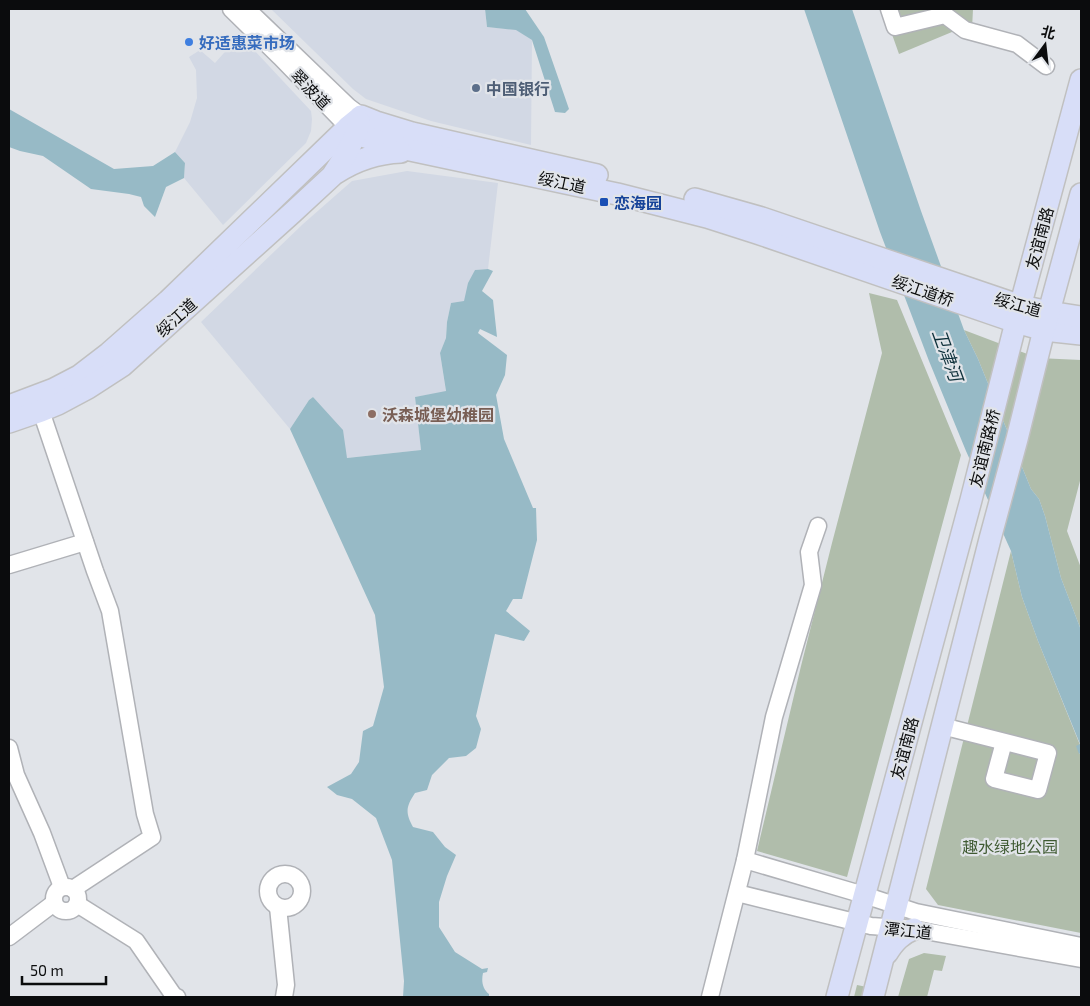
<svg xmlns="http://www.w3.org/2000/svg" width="1090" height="1006" font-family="'Exo 2','Noto Sans SC',sans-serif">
	<rect width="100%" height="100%" fill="#e1e4e9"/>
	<g fill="#d2d8e4">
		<polygon points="271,9 485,9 487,27 517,30 532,40 531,145 431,121 366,99 353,89"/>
		<polygon points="240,35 311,111 312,119 311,131 306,143 223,225 184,178 185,163 175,152 190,122 197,98 196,70 189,57 200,50 215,63"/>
		<polygon points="407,171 498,183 488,269 475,270 464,302 451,303 447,322 446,338 440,353 446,392 415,397 421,450 347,458 313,397 309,400 290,429 201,322 303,224 352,181"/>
	</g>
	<g fill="#b0bdab">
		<polygon points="883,9 973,9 972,29 964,27 899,54"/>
		<polygon points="869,293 897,300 961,455 847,877 757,851 801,666 832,543 882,353"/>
		<polygon points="964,330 1038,358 1081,360 1081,477 1067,531 1081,568 1081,630 1061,578 1045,516 1039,499 1031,489 978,359"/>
		<polygon points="1011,551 1022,597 1038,641 1080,745 1079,754 1081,753 1081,933 938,905 926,889"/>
		<polygon points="924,953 946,956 942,971 934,970 927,997 898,997 909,959"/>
		<polygon points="857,985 867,987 864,997 854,997"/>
	</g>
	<g fill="#97bac6">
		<polygon points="485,9 525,9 544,37 569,109 565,113 555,112 532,40 516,30 487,27"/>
		<polygon points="804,9 852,9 921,211 964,330 978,359 1031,489 1039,499 1045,516 1061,578 1081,630 1081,753 1079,754 1076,746 1080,744 1038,641 1022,597 1011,551 966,451 929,361 880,232"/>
		<polygon points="9,109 114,169 153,166 175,152 185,163 184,178 166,187 155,217 144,206 141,197 129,194 91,189 43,156 20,151 9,147"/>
		<path d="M488,269l5,2 -11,20 11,9 4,37 -17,-8 -2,4 29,22 -2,20 -9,20 8,44 29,69h3l1,32 -15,59h-9l-7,12 24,20 -6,10 -29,-7 -19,82 5,13 -5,19 -10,8 -17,2 -17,17 -5,15 -12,3c-9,14 -10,19 -2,34l20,5 12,15 11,8 -9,21 -8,26v25l16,25 27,17 6,-1 -1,4 -4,1c-2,9 0,16 6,21v3h-86l1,-16 -12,-121 -16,-42 -24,-19 -15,-4 -10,-8 24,-13 8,-12 4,-31 10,-5 11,-39 -9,-72 -85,-186 19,-29 4,-3 30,33 4,28 74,-8 -6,-53 31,-6 -6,-38 6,-15 1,-16 4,-19 13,-2 4,-18 7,-13z"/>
	</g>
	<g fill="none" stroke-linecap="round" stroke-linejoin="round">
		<g stroke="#b0b2b7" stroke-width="19">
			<g id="minor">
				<polyline points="231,9 280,57 348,127"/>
				<polyline points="247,9 349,107 361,116"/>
				<polyline points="889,9 895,27 945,15 965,30 1017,44 1046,66"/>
				<polyline points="41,411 95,571 110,611 145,814 152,837 73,889"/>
				<polyline points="9,565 85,542"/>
				<polyline points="942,726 1048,753 1038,790 994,779 1004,742"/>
				<polyline points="9,748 16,775 42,833 62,887"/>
				<polyline points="745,860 864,895 916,912 1081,946"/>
				<circle cx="285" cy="891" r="17"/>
				<circle cx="66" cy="899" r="12"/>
				<polyline points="737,893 871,926 914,929 1081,959"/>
				<polyline points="77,904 136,941 174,996 177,997"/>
				<polyline points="278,907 286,985 284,997"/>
				<polyline points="9,937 54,903"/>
				<polyline points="710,997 745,860 774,717 813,585 809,552 818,526"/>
			</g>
		</g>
		<g stroke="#c0c0c0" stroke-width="24">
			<g id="major">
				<polyline points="361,116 376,122 412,133 597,175"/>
				<polyline points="348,127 356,134 396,147 617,194 707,217 757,233 1016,322 1044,330 1081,334"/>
				<path d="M336,173c20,-13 40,-20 65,-21"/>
				<polyline points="695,199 762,218 1021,306 1049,312 1081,317"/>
				<polyline points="9,406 54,389 79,376 109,353 168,301 348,127 359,118"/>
				<polyline points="9,422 41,411 58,404 88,388 122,366 292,213 332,176 345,156 356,134 359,121"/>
				<path d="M887,953c7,-11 14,-19 27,-24"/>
				<polyline points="837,997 971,500 1016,322 1081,80"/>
				<polyline points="873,997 990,539 1017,439 1044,330 1081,194"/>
			</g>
		</g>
		<use href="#minor" stroke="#fff" stroke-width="16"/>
		<use href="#major" stroke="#d8def8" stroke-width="21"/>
	</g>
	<circle fill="#3f7fe0" stroke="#e1e4e9" stroke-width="2" cx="189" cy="42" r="5"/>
	<circle fill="#5c6f8a" stroke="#e1e4e9" stroke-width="2" cx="476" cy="88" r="5"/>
	<rect fill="#1a4fb4" stroke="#e1e4e9" stroke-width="2" x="599" y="197" width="10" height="10" rx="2.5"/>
	<circle fill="#8d6e63" stroke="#e1e4e9" stroke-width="2" cx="372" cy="414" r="5"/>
	<g text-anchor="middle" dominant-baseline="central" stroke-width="4.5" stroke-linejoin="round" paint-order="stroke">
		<g font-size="16" font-weight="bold" fill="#366cbe" stroke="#e1e4e9" text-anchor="start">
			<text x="199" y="42">好适惠菜市场</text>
		</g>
		<g font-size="16" font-weight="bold" fill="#4e5e75" stroke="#e1e4e9" text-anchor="start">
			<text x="486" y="88">中国银行</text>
		</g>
		<g font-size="16" fill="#0b0c0d" stroke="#e1e4e9">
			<text transform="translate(311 89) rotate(46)">翠波道</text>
			<text transform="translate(562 182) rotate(12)">绥江道</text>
			<text transform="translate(1039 238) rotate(-75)">友谊南路</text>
			<text transform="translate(923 290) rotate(19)">绥江道桥</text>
			<text transform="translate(1018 304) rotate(16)">绥江道</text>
			<text transform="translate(176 317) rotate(-42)">绥江道</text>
			<text transform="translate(984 448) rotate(-76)">友谊南路桥</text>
			<text transform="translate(904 748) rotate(-75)">友谊南路</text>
			<text transform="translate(908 930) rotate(6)">潭江道</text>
		</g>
		<g font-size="16" font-weight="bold" fill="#164399" stroke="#e1e4e9" text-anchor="start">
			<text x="614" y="202">恋海园</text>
		</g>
		<g font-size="16" font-weight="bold" fill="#785e54" stroke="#e1e4e9" text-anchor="start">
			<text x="382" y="414">沃森城堡幼稚园</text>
		</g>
		<g font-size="16" fill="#3f5a32" stroke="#e1e4e9">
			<text x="1010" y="846">趣水绿地公园</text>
		</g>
		<g font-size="18" font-style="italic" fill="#0f313b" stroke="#e1e4e9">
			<text transform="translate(948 355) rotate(70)">卫津河</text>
		</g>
	</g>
	<rect width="1090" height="1006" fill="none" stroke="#0b0c0d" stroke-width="20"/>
	<g transform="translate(1045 45) rotate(15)" stroke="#e1e4e9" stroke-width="4" paint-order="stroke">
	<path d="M0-4L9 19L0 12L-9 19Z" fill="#0b0c0d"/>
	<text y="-8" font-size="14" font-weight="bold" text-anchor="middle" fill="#0b0c0d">北</text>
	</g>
	<path d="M22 976v8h84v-8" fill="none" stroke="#0b0c0d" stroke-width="2.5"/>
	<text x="30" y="976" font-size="15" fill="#0b0c0d" stroke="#e1e4e9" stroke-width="4" paint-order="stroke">50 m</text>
</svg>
